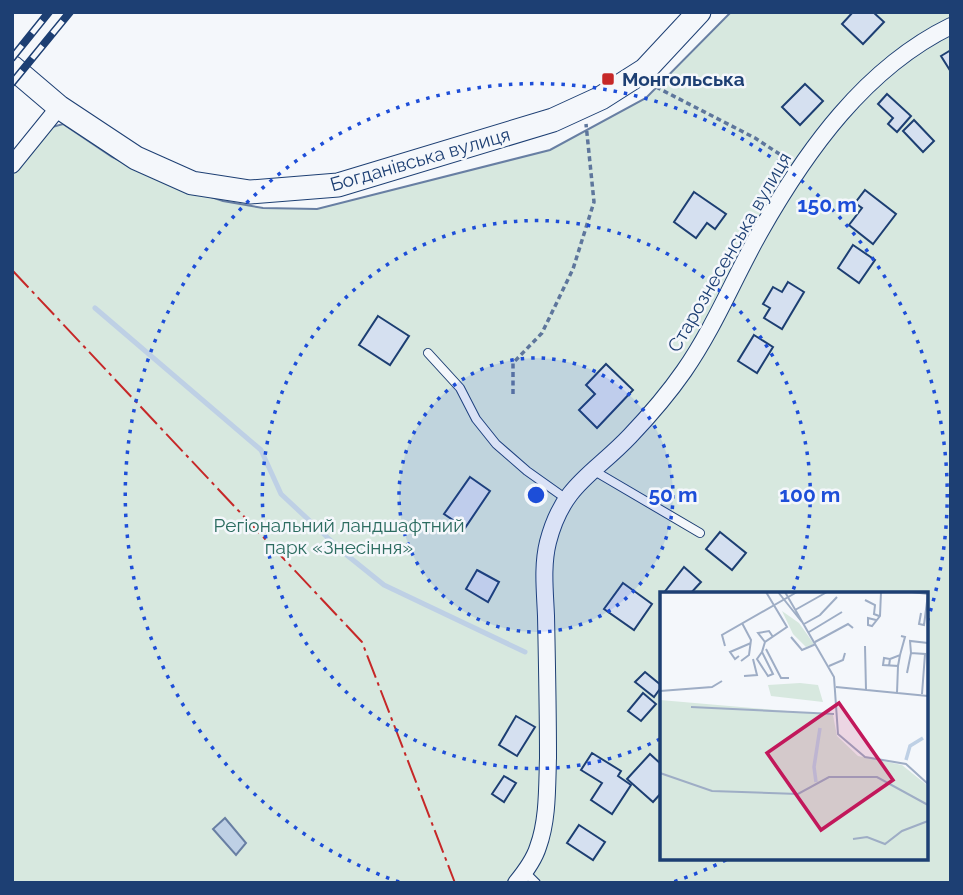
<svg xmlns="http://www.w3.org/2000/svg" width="963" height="895" font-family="Raleway,sans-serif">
	<rect width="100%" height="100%" fill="#f4f7fb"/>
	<path fill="#d7e8df" stroke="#687fa3" stroke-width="2" fill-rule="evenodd" d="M731,12h220v871h-939v-712l33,-42 18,-5 49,33 43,21 68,23 40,7 54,1 233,-59 96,-52zM662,594h264v264h-264z"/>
	<polygon fill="#bed0e5" stroke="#687fa3" stroke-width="2" points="225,818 246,843 236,855 213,829"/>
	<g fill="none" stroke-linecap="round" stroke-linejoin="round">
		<polyline stroke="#bed0e5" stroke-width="5" points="95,308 261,450 281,494 343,552 384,585 525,652"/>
	</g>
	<g fill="#d5e0f0" stroke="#1d3f73" stroke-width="2">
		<polygon points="853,12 873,12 884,22 863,44 842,24"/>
		<polygon points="951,50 951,72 941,56"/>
		<polygon points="805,84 823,101 800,125 782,107"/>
		<polygon points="887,94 911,116 897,132 888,124 893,118 878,104"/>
		<polygon points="914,120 934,141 923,152 903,131"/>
		<polygon points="865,190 896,214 873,244 849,225 862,208 855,203"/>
		<polygon points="694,192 726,214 715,229 707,223 696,238 674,222"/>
		<polygon points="853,245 875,260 859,283 838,268"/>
		<polygon points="788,282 804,292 782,329 764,318 770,308 763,304 773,287 782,292"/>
		<polygon points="378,316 409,336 390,365 359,345"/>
		<polygon points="754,335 773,347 757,373 738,361"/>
		<polygon points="606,364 633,390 597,428 579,410 595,394 586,385"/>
		<polygon points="470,477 490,491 465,528 444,514"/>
		<polygon points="720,532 746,553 732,570 706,549"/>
		<polygon points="684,567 701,582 690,594 663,594"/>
		<polygon points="477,570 499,582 488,602 466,589"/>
		<polygon points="623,583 652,604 634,630 604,609"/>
		<polygon points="645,672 662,686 654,697 635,682"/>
		<polygon points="643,693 656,704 641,721 628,711"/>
		<polygon points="516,716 535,727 517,756 499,745"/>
		<polygon points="592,753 621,771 618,776 631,785 612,814 591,800 602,783 581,770"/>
		<polygon points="650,754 662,765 662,792 653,802 627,779"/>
		<polygon points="504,776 516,783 504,802 492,794"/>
		<polygon points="579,825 605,842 593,860 567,843"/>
	</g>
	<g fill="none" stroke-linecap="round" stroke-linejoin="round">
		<g stroke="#1d3f73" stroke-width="10">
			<g id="service">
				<polyline points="428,353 460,388 476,419 496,444 527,471 565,498"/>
				<polyline points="591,469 700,533"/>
				<polyline points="525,872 536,883"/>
			</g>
		</g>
		<g stroke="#1d3f73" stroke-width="18">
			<g id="minor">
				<polyline points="12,165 59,107"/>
				<path d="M516,883c9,-11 18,-23 22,-36 10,-27 9,-60 10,-89 0,-47 -1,-95 -2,-142 -1,-25 -4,-50 2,-74 15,-58 45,-67 82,-106 19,-20 38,-42 54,-65 30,-43 50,-93 76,-139 46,-81 105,-164 191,-206"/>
			</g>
		</g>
		<g stroke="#1d3f73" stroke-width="25">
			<polyline id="secondary" points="12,67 59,107 136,158 192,183 250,192 338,185 553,120 601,98 645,70 699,12"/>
		</g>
		<g stroke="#5e769c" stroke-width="3.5" stroke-dasharray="5 3.5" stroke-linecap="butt">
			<polyline points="656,87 755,138 787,159"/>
			<polyline points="513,394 513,363 542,333 573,269 594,202 586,124"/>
		</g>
		<use href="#service" stroke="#f4f7fb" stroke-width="8"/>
		<use href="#minor" stroke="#f4f7fb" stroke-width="16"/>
		<use href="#secondary" stroke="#f4f7fb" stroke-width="23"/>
		<g stroke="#1d3f73" stroke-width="8">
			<g id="rail">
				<polyline points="12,58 49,12"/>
				<polyline points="12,83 70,12"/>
			</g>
		</g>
		<use href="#rail" stroke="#f4f7fb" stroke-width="5" stroke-dasharray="16" stroke-linecap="butt"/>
		<polyline stroke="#c62828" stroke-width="2" stroke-dasharray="24 5 3.5 5" stroke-linecap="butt" points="12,270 362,642 455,883"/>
	</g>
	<circle cx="536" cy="495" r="137" fill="#1d4ed8" fill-opacity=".12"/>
	<g fill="none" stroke="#1d4ed8" stroke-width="3.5" stroke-dasharray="3.5 7">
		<circle cx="536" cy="495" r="137"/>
		<path d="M660 739A274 274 0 1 1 792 593"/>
		<path d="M726 860A411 411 0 0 1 673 882M399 882A411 411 0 1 1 927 622"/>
	</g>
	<rect fill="#c62828" stroke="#f4f7fb" stroke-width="2.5" x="601" y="72" width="14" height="14" rx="3.5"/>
	<g text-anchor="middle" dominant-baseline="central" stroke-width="5" stroke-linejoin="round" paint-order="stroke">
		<g font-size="19" font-weight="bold" fill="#1d3f73" stroke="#f4f7fb" text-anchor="start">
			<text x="622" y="79">Монгольська</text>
		</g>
		<g font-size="19" fill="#1d3f73" stroke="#f4f7fb">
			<text transform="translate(420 159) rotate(-16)">Богданівська вулиця</text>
			<text transform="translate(729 252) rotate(-60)">Старознесенська вулиця</text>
		</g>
		<g font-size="19" fill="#2c6c60" stroke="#f4f7fb">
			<text x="339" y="525">Регіональний ландшафтний<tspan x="339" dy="22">парк «Знесіння»</tspan></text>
		</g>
	</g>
	<g transform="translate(660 592)">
		<rect width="268" height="268" fill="#f4f7fb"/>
		<path d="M122,19l17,12 15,21 -8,3 -13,-13zM140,91l18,2 5,17 -52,-6 -3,-11zM0,108l173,15 4,21 21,20 44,9 26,21v74h-268z" fill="#d7e8df"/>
		<path fill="none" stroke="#bed0e5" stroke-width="3.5" d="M246,168l4,-14 13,-8M156,190l-2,-15 6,-39"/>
		<path fill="none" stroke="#9eadc5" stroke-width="2" d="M118,0l24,30M125,0l49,85 4,57 27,23 41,7 22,20M252,0l16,2 -4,31 -5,-1 2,-11M205,8l10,5 -1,9 5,2M135,18l32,-18M216,28l-8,-2v7l4,1 8,-10 1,-24M144,32l16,-9 17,-18M149,40l33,-20M131,45l11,13 14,-6M105,50l-7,-9 11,-2 4,6M155,50l33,-18 5,4M65,54l-3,-11 75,-43M205,54l1,44M106,57l15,29h8M102,60l-5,7 11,17 5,-2 -11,-22 3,-10 22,-15 -21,-35M251,61l-1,-12 18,2M240,63l5,-18 -4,-1M79,64l-4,3 -5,-7 21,-9M230,67l10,-4 -2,11M81,69l8,-6 2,-15 -9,-17M169,74l14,-6 2,-7M229,74l1,-7 -6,-1 -1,7 15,1 -1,27M247,81l4,-20 14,1 -3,40M84,84l13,-1 -4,-16M176,95l92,9M0,99l52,-4 10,-6M31,115l143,7M0,181l52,18 86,3 31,-17h48l51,28M193,247l14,-2 18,7 17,-13 26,-10"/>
		<path fill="#c2185b" fill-opacity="0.15" stroke="#c2185b" stroke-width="3.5" d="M179,111l54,77 -72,50 -54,-77z"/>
		<rect width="268" height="268" fill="none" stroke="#1d3f73" stroke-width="3.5"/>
	</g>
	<circle cx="536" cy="495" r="10" fill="#1d4ed8" stroke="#f4f7fb" stroke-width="3.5"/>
	<g font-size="21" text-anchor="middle" font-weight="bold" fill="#1d4ed8" stroke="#f4f7fb" stroke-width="5" stroke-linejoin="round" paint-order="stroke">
		<text x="827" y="212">150 m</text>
		<text x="673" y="502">50 m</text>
		<text x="810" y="502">100 m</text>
	</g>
	<rect width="963" height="895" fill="none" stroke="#1d3f73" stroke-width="28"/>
</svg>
